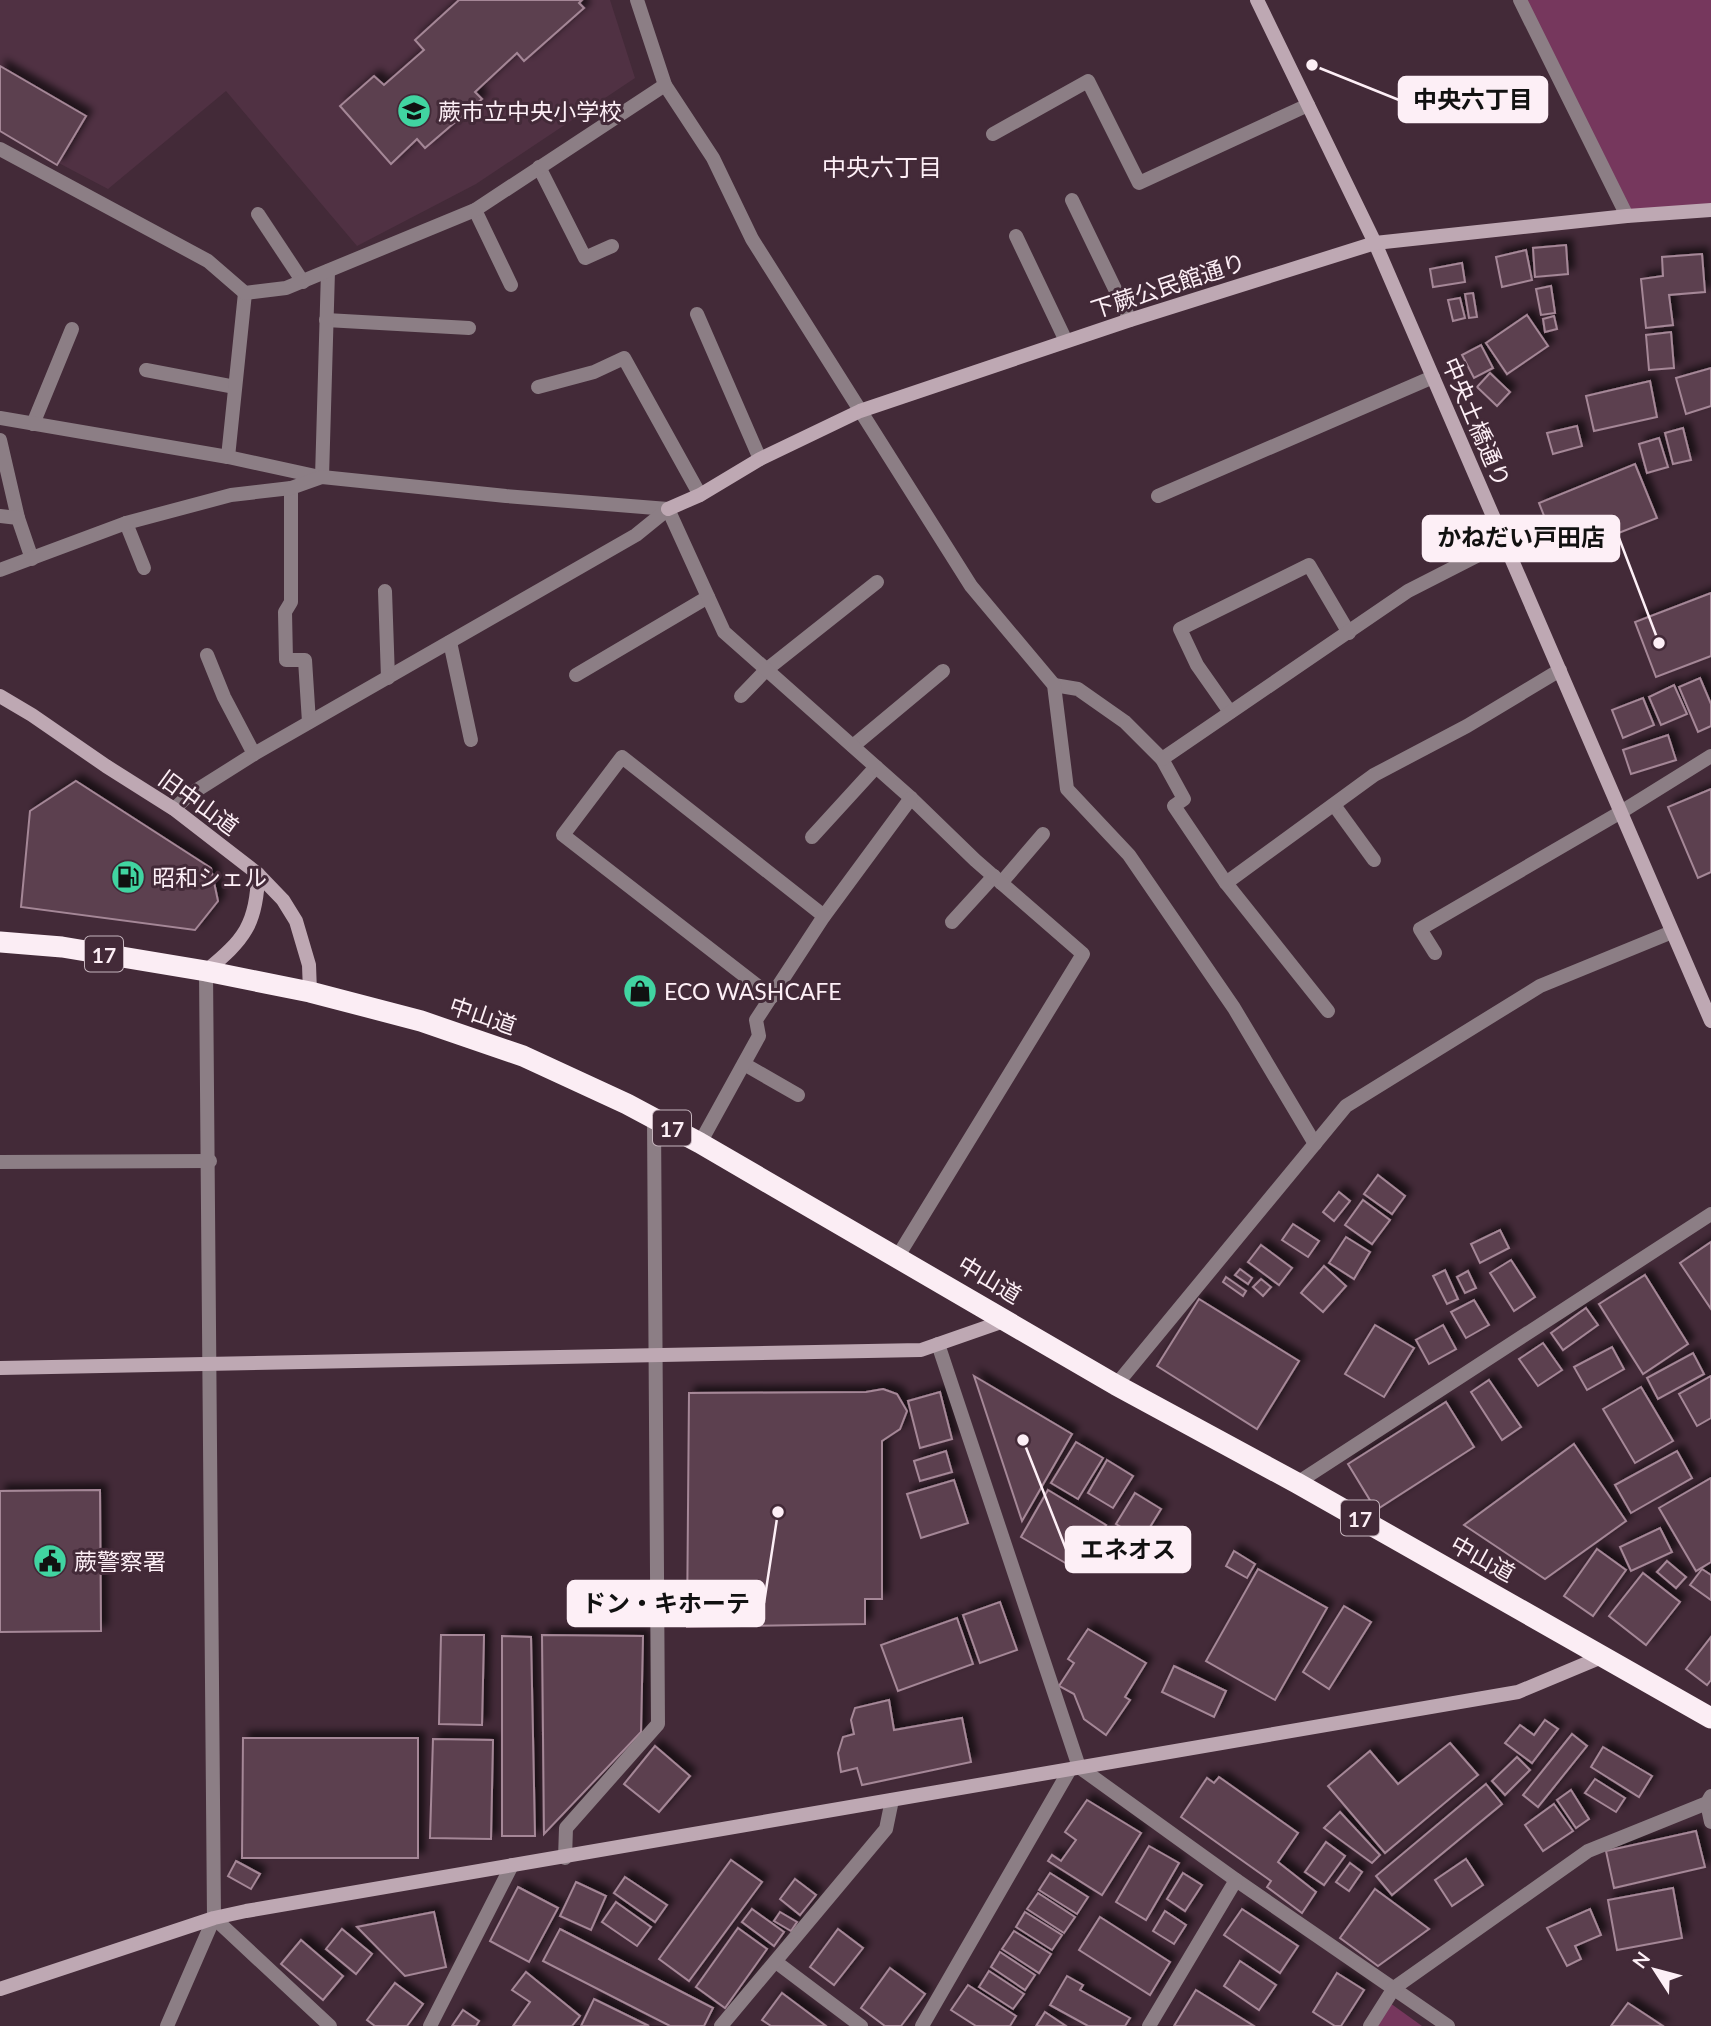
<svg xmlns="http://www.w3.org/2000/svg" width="1711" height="2026" font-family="Lato,'Noto Sans JP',sans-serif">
	<defs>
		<filter id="shadow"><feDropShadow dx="6" dy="-6" stdDeviation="3.5" flood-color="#0009"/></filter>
	</defs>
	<rect width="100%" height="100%" fill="#432a38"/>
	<polygon fill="#503143" points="0,0 610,0 635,78 476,184 357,246 226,91 108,189 0,132"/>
	<g fill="#76375d">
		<polygon points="1520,0 1711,0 1711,210 1627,216"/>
		<polygon points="1390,2003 1422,2026 1376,2026"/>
	</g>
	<g fill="#5b414f" stroke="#a58797" stroke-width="2" filter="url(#shadow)">
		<polygon points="459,0 582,0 579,3 584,8 524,61 517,53 475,92 482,99 425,148 417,139 391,164 340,106 374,76 384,85 424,50 415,40"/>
		<polygon points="0,66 86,116 57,165 0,131"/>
		<polygon points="1566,245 1568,274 1535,277 1533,248"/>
		<polygon points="1526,250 1532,280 1502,287 1496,257"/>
		<polygon points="1702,254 1705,292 1669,295 1673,325 1646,328 1641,279 1663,276 1662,257"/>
		<polygon points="1462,263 1465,282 1433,287 1430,269"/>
		<polygon points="1551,286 1555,313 1541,315 1536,289"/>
		<polygon points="1473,293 1477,317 1469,318 1465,294"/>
		<polygon points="1460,298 1465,318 1453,321 1448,300"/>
		<polygon points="1527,315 1548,346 1507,374 1486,343"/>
		<polygon points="1554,316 1557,329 1545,332 1543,319"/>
		<polygon points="1671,332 1674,368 1649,370 1646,335"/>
		<polygon points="1481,345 1493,368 1474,378 1462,355"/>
		<polygon points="1711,368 1711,406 1686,414 1676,378"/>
		<polygon points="1490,373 1510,392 1497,406 1477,387"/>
		<polygon points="1650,381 1657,417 1594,431 1586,396"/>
		<polygon points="1577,426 1582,446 1553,454 1547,433"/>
		<polygon points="1683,428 1691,460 1673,464 1665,433"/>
		<polygon points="1659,438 1668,467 1647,473 1639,444"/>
		<polygon points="1635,464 1657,518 1560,556 1539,503"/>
		<polygon points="1711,593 1711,656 1656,677 1635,622"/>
		<polygon points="1700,678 1711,704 1711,726 1698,732 1679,687"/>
		<polygon points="1674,685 1687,714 1661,725 1649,697"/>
		<polygon points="1643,698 1654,725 1623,738 1612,710"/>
		<polygon points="1668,735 1676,760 1631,774 1623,750"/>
		<polygon points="76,781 211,868 218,901 195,930 21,907 30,811"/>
		<polygon points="1711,789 1711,872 1698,878 1668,807"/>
		<polygon points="1378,1175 1405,1196 1392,1214 1364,1194"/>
		<polygon points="1339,1192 1350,1201 1334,1221 1323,1212"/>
		<polygon points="1363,1200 1390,1220 1372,1244 1345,1225"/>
		<polygon points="1293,1224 1319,1241 1308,1257 1282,1240"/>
		<polygon points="1500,1230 1509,1248 1480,1263 1471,1244"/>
		<polygon points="1346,1237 1370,1252 1354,1279 1329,1263"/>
		<polygon points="1711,1242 1711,1309 1680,1263"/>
		<polygon points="1261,1245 1292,1268 1279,1285 1248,1262"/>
		<polygon points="1511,1260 1535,1297 1514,1311 1490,1273"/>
		<polygon points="1324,1266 1346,1286 1323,1312 1301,1293"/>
		<polygon points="1240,1269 1252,1278 1248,1284 1235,1275"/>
		<polygon points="1445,1270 1458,1299 1447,1304 1433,1276"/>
		<polygon points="1468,1271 1476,1288 1465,1293 1457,1277"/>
		<polygon points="1645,1275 1688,1344 1643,1374 1599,1304"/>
		<polygon points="1226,1277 1246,1291 1243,1296 1223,1282"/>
		<polygon points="1261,1279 1271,1287 1263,1296 1253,1287"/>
		<polygon points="1199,1299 1299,1361 1257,1429 1157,1366"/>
		<polygon points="1474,1300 1489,1325 1466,1338 1451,1312"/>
		<polygon points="1586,1308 1598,1325 1563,1350 1551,1333"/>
		<polygon points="1375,1325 1414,1348 1384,1397 1345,1374"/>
		<polygon points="1443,1325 1456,1349 1429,1364 1416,1340"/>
		<polygon points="1543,1343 1562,1370 1538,1386 1519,1359"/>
		<polygon points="1612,1347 1624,1369 1587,1390 1574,1367"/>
		<polygon points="1693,1353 1704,1374 1658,1399 1647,1378"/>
		<polygon points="974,1376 1072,1434 1022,1521"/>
		<polygon points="1711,1376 1711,1418 1697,1426 1679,1394"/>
		<polygon points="1489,1380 1521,1427 1502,1440 1471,1392"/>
		<polygon points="1641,1387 1673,1441 1635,1463 1603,1409"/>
		<polygon points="883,1389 897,1394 907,1411 900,1429 882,1441 882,1599 865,1599 865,1624 687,1627 689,1393 866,1392"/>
		<polygon points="940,1392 952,1439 920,1448 908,1401"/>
		<polygon points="1446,1402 1474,1447 1376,1510 1348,1464"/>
		<polygon points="1076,1442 1103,1458 1078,1499 1051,1483"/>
		<polygon points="1574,1444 1626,1521 1545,1579 1464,1525"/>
		<polygon points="946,1451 952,1472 920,1481 914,1461"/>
		<polygon points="1677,1451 1692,1478 1631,1513 1615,1485"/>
		<polygon points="1107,1460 1133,1476 1113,1508 1088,1493"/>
		<polygon points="1711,1478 1711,1562 1696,1571 1659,1508"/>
		<polygon points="954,1480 968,1523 921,1538 907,1494"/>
		<polygon points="100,1490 101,1631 0,1632 0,1491"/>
		<polygon points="1048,1490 1106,1525 1079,1571 1021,1537"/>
		<polygon points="1135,1493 1161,1509 1142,1540 1116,1524"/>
		<polygon points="1660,1528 1672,1552 1631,1571 1620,1547"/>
		<polygon points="1597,1549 1626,1570 1593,1616 1564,1596"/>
		<polygon points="1234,1551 1255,1564 1247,1578 1226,1566"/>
		<polygon points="1667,1561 1686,1577 1676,1588 1657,1572"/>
		<polygon points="1258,1569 1327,1608 1275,1700 1206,1661"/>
		<polygon points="1702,1569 1711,1575 1711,1600 1690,1585"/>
		<polygon points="1643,1573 1680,1602 1646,1645 1609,1616"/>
		<polygon points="1000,1602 1017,1650 980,1663 963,1615"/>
		<polygon points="1344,1606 1371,1622 1329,1689 1303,1672"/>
		<polygon points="957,1618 973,1664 898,1691 881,1645"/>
		<polygon points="1088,1629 1146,1663 1125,1697 1130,1700 1106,1735 1084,1719 1074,1694 1059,1686 1074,1663 1068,1659"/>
		<polygon points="441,1635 484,1635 482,1725 439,1724"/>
		<polygon points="542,1635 643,1636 641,1732 544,1834"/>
		<polygon points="502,1636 531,1637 535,1836 502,1836"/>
		<polygon points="1711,1637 1711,1680 1707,1685 1686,1669"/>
		<polygon points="1174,1666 1226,1691 1214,1717 1162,1692"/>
		<polygon points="889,1700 894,1730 962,1718 971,1762 862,1785 857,1768 841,1772 838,1753 843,1737 854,1734 851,1720 855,1708"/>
		<polygon points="1545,1720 1558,1729 1532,1763 1505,1743 1520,1725 1534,1735"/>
		<polygon points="1572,1734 1587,1746 1538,1807 1523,1795"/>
		<polygon points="243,1738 418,1738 418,1858 242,1858"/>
		<polygon points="433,1739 493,1740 491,1839 430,1838"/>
		<polygon points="1450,1743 1478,1775 1385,1853 1328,1786 1370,1751 1398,1784"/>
		<polygon points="655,1746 690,1776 659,1812 624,1784"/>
		<polygon points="1603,1747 1652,1776 1639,1797 1591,1767"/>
		<polygon points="1517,1757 1530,1770 1505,1795 1492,1781"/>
		<polygon points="1219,1777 1298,1833 1278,1862 1316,1892 1302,1913 1267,1887 1271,1881 1181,1817 1207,1778 1214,1783"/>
		<polygon points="1595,1779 1625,1798 1616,1812 1585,1793"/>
		<polygon points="1486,1784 1502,1804 1392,1895 1376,1876"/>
		<polygon points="1571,1790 1589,1819 1576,1828 1557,1800"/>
		<polygon points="1087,1800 1141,1833 1102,1895 1048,1861 1052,1855 1061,1861 1076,1840 1065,1832"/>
		<polygon points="1554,1804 1573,1831 1543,1851 1525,1825"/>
		<polygon points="1340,1812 1380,1855 1372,1863 1324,1828"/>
		<polygon points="1696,1831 1705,1867 1614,1888 1606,1851"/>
		<polygon points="1326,1842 1345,1856 1324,1885 1305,1872"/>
		<polygon points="1149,1846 1179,1863 1146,1920 1116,1902"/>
		<polygon points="1466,1859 1483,1885 1452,1906 1435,1880"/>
		<polygon points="731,1860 762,1882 689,1981 659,1959"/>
		<polygon points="236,1861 260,1874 251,1889 228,1876"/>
		<polygon points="1350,1863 1362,1872 1349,1891 1336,1882"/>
		<polygon points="1050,1873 1088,1897 1077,1914 1039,1890"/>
		<polygon points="1183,1873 1202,1885 1185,1911 1167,1899"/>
		<polygon points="625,1877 667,1905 655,1922 614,1893"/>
		<polygon points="795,1879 816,1895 800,1915 780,1899"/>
		<polygon points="576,1882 606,1896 591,1930 560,1916"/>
		<polygon points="518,1887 558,1908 529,1962 490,1941"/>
		<polygon points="1673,1888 1682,1938 1617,1950 1608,1900"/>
		<polygon points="1375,1889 1429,1929 1378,1966 1340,1938"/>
		<polygon points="1038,1893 1075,1917 1064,1933 1027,1909"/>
		<polygon points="616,1902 651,1927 637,1946 602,1922"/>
		<polygon points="752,1909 784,1932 774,1946 742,1922"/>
		<polygon points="1242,1909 1298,1946 1280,1973 1224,1935"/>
		<polygon points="1590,1909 1601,1935 1575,1946 1581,1959 1567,1966 1547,1928"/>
		<polygon points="1165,1911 1186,1925 1174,1944 1153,1931"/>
		<polygon points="434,1912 446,1967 405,1976 357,1927"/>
		<polygon points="780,1912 797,1922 791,1931 774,1921"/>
		<polygon points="1025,1912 1062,1935 1052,1950 1016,1927"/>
		<polygon points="1100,1917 1170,1962 1150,1995 1079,1950"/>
		<polygon points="738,1928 767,1949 725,2008 696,1987"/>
		<polygon points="342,1929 372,1954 356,1974 326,1949"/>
		<polygon points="560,1929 713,2008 704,2026 670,2026 543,1961"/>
		<polygon points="838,1929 863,1948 834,1985 810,1967"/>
		<polygon points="1014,1931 1051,1954 1039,1973 1002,1949"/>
		<polygon points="301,1940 343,1976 323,2000 281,1964"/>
		<polygon points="1000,1952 1035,1975 1025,1990 991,1967"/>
		<polygon points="1240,1961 1276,1985 1259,2010 1224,1986"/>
		<polygon points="890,1968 925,1994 901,2026 885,2026 861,2008"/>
		<polygon points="989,1971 1024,1994 1013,2009 979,1987"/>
		<polygon points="526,1972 580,2016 572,2026 513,2026 530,2002 512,1990"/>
		<polygon points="1337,1973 1364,1990 1341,2026 1335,2026 1313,2012"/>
		<polygon points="1067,1976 1083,1985 1080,1990 1130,2018 1125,2026 1088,2026 1050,2005"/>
		<polygon points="395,1983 423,2004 407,2026 375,2026 367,2020"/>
		<polygon points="968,1985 1016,2016 1010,2026 976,2026 951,2010"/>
		<polygon points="1196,1990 1254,2026 1174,2026"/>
		<polygon points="782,1993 826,2026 771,2026 762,2020"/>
		<polygon points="594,1999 649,2026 581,2026"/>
		<polygon points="1628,2003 1663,2026 1611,2026"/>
		<polygon points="463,2010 479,2021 476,2026 452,2026"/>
		<polygon points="1045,2012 1066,2026 1036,2026"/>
	</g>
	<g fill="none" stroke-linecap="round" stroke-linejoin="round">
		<g stroke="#8c7e85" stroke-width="14">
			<polyline points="993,134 1088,81 1139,183 1308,105"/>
			<polyline points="539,167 585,258 612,246"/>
			<polyline points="1072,200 1130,320"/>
			<polyline points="475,210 511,285"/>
			<polyline points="258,214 303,282"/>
			<polyline points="1016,236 1066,341"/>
			<polyline points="697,314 760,459"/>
			<polyline points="326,320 469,328"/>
			<polyline points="146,370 235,387"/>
			<polyline points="538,387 594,372 624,358 700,495"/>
			<polyline points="33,424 72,329"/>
			<polyline points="0,440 18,518"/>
			<polyline points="228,457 245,293"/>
			<polyline points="322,477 328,271"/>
			<polyline points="291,488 291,602 285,612 286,660 305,660 309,722"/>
			<polyline points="0,516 18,518 32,559"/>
			<polyline points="126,523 144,568"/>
			<polyline points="450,642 471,740"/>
			<polyline points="207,655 224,697 254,754"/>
			<polyline points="576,675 708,597"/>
			<polyline points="1054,685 1078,689 1125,722 1162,759 1184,799 1174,806 1226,883 1328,1011"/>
			<polyline points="741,696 766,670 877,582"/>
			<polyline points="1230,712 1197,665 1180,629 1309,565 1349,633"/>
			<polyline points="853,746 943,671"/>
			<polyline points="1162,759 1408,591 1504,542"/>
			<polyline points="1334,805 1374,860"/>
			<polyline points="812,837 876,767"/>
			<polyline points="1001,883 1043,834"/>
			<polyline points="1226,883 1374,775 1467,726 1560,670"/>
			<polyline points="952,922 994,876"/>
			<polyline points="1435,953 1420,929 1621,812"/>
			<polyline points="744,1064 798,1095"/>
		</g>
		<g stroke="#8c7e85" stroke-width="14">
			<polyline points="637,0 665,85 713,158 752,239 971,586 1054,685 1067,789 1129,855 1234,1008 1315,1144"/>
			<polyline points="1520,0 1627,216"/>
			<polyline points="0,149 208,261 245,293 286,288 475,210 665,85"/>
			<polyline points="0,418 228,457 320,477"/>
			<polyline points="1158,496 1433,377"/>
			<polyline points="668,509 724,632 911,798 975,860 1083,954 898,1256"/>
			<polyline points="0,570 126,523 231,495 291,488 322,477 506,496 668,509"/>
			<polyline points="385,591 388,678"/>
			<polyline points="174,809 189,795 254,754 636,535 668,509"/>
			<polyline points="1621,812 1711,756"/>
			<polyline points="772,997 563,835 622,757 824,916 911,798"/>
			<polyline points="700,1143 759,1036 756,1020 824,916"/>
			<polyline points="0,1162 210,1161"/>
			<polyline points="938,1344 1079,1767 1236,1880 1448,2026"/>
			<polyline points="1116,1385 1346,1106 1540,986 1672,932"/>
			<polyline points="1297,1483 1711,1214"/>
			<polyline points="1707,1803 1711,1822"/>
			<polyline points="565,1858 566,1828 658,1724 654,1119"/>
			<polyline points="214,1918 330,2026"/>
			<polyline points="776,1962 861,2026"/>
			<polyline points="167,2026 214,1918 206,971"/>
			<polyline points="430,2026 512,1865"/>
			<polyline points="721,2026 886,1829 892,1800"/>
			<polyline points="922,2026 1069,1771"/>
			<polyline points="1149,2026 1236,1880"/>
			<polyline points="1370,2026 1394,1988 1588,1851 1707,1803 1711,1796"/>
		</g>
		<g stroke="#bea8b3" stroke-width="14">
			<polyline points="1257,0 1375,243 1711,1021"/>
			<polyline points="668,509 700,495 760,459 860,411 1130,320 1375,243 1627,216 1711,210"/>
			<polyline points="0,696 32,715 106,766 174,809 258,874 283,900 296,921 309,965 310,992"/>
			<path d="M206,971c38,-31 51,-47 52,-97"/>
			<polyline points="0,1368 921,1350 1007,1320"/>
			<polyline points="0,1989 214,1918 246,1911 1518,1692 1604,1656"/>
		</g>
		<polyline stroke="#fbedf4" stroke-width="21" points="0,942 62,947 206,971 310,992 421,1021 523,1056 627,1104 700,1143 1116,1385 1297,1483 1711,1718"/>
	</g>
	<defs>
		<g id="school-disc" transform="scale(1.75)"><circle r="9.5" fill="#41d4a1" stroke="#432a38"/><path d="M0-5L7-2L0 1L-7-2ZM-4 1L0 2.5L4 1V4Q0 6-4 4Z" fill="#111"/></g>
		<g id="fuel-disc" transform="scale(1.75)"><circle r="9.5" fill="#41d4a1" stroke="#432a38"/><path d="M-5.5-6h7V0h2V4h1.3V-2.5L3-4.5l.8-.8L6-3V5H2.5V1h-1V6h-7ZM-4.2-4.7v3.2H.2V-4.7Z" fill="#111"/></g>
		<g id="shop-disc" transform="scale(1.75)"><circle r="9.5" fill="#41d4a1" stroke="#432a38"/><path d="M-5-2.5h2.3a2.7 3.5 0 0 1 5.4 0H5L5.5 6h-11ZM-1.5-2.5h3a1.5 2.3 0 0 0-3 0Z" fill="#111"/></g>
		<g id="civic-disc" transform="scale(1.75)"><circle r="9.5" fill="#41d4a1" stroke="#432a38"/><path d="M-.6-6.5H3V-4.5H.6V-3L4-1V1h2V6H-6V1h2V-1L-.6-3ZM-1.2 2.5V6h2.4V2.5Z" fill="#111"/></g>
	</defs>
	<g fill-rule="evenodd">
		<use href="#school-disc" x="414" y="111"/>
		<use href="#fuel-disc" x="128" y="877"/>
		<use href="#shop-disc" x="640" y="991"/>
		<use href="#civic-disc" x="50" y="1561"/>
	</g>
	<g text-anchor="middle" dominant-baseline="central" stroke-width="6" stroke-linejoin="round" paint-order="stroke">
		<g fill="#432a38" stroke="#c5b4bd" stroke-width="2">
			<rect x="85" y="936.5" width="38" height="35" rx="5"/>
			<rect x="653" y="1110.5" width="38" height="35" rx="5"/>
			<rect x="1341" y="1500.5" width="38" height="35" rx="5"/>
		</g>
		<g font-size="21" font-weight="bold" fill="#fdeff6">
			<text x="104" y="954">17</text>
			<text x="672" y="1128">17</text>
			<text x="1360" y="1518">17</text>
		</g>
		<g font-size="23" fill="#fdeff6" stroke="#432a38" text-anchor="start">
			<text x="438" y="111">蕨市立中央小学校</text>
			<text x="152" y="877">昭和シェル</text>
			<text x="664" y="991">ECO WASHCAFE</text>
			<text x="74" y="1561">蕨警察署</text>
		</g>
		<g font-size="23" fill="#fdeff6" stroke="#432a38">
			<text transform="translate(1168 285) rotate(-18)">下蕨公民館通り</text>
			<text transform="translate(1477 422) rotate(67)">中央土橋通り</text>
			<text transform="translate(199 802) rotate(36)">旧中山道</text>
			<text transform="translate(483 1015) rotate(19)">中山道</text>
			<text transform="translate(990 1279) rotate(31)">中山道</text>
			<text transform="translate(1483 1558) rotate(29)">中山道</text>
		</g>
		<g font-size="24" fill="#fdeff6" stroke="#432a38">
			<text x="882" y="166">中央六丁目</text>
		</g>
	</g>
	<path fill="none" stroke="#fdeff6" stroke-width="2.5" d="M1312 65L1399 100M1659 643L1619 538M1023 1440L1066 1549M778 1512L764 1603"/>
	<g fill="#fdeff6" stroke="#432a38" stroke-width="2.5">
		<circle cx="1312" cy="65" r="7"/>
		<circle cx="1659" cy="643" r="7"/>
		<circle cx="1023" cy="1440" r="7"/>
		<circle cx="778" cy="1512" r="7"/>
	</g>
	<g fill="#fdeff6" stroke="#fdeff6" stroke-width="2.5">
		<rect x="1399" y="77" width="148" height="45" rx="7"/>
		<rect x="1423" y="516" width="196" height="45" rx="7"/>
		<rect x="1066" y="1527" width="124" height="45" rx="7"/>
		<rect x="568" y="1581" width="196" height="45" rx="7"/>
	</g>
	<g font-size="24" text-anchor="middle" font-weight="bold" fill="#111">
		<text x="1473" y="108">中央六丁目</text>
		<text x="1521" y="546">かねだい戸田店</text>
		<text x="1128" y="1558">エネオス</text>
		<text x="666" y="1612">ドン・キホーテ</text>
	</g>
	<g transform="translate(1655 1970) rotate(306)" stroke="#432a38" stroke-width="5" paint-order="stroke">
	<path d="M0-5L12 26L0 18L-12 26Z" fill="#fdeff6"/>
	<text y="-10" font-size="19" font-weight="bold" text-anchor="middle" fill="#fdeff6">N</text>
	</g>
</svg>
